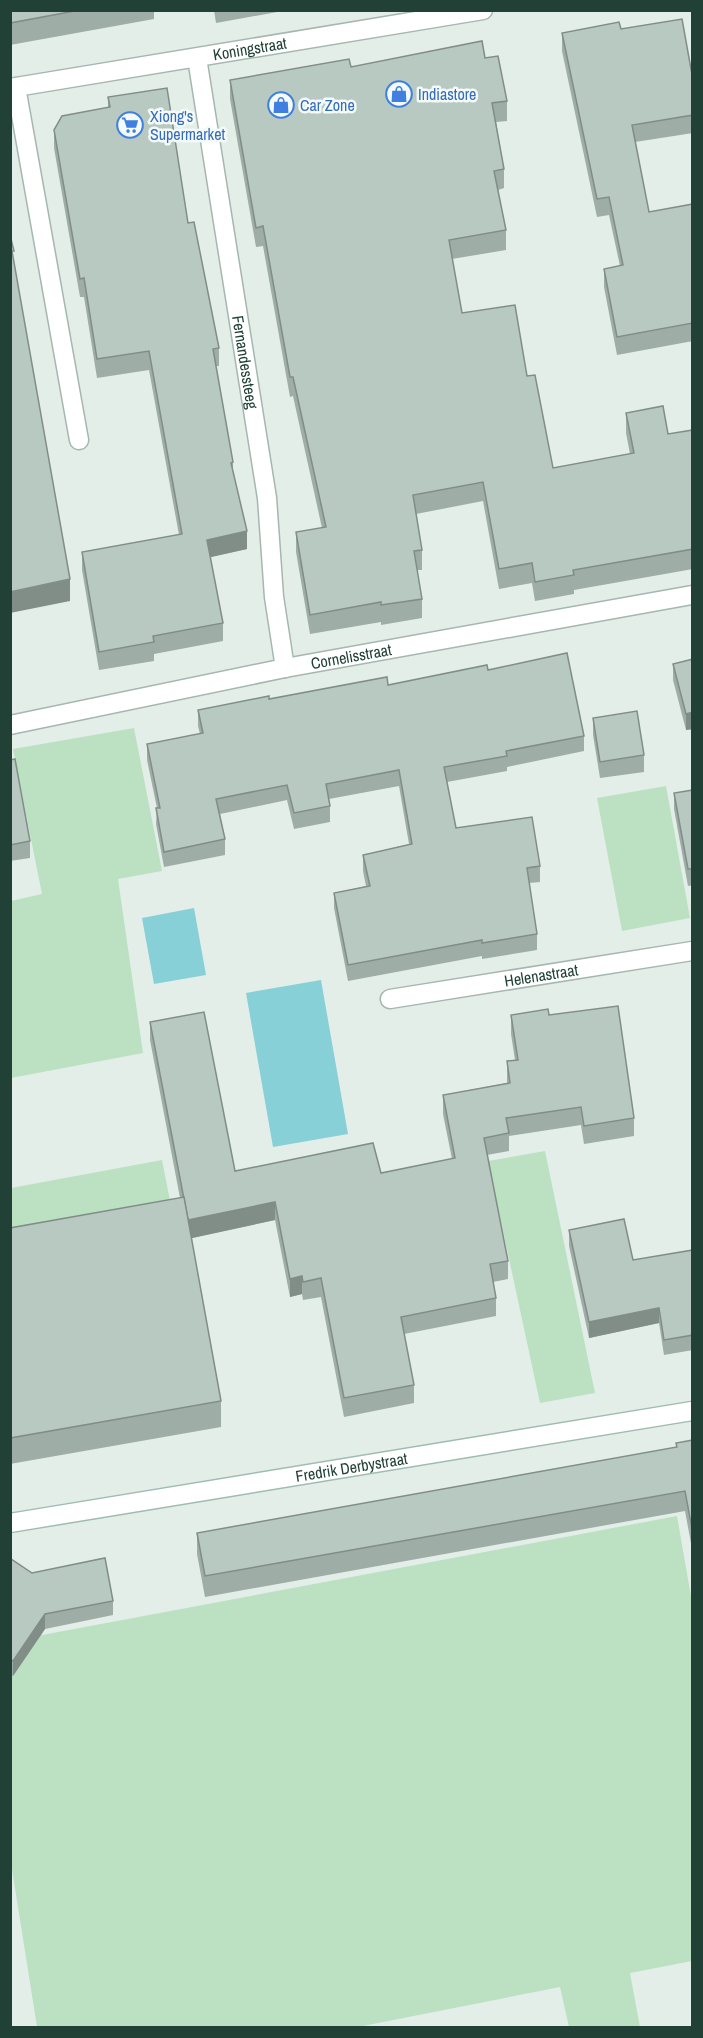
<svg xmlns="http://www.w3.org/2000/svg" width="703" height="2038" font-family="'Archivo Narrow',sans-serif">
	<rect width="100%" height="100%" fill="#e3eee8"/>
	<g fill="#bbe1c2">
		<polygon points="134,728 162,871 118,879 143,1053 11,1078 11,901 42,894 13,749"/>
		<polygon points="666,786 690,918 622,931 597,798"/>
		<polygon points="545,1151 595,1393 540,1403 488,1161"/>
		<polygon points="162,1160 174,1221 11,1250 11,1188"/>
		<polygon points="677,1516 692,1602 692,1961 630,1973 640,2027 569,2027 560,1987 358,2027 37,2027 11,1863 10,1641"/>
	</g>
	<g fill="#87d0d7">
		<polygon points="194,908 206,975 154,984 142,918"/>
		<polygon points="321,980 348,1134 273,1147 246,993"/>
	</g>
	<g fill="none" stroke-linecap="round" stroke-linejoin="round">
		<g stroke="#a5b7af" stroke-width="21">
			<polyline id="lane" points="16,87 79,440"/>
		</g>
		<g stroke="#a5b7af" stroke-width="21">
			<g id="street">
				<path id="s1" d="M197,58l70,440 7,99 11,71"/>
				<path id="s2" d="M10,88l473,-78"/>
				<path id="s3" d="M10,725l275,-57 407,-73"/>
				<path id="s4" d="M390,999l302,-48"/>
			</g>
		</g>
		<g stroke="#a0bbb0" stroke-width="21">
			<g id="secondary">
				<path id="s5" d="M10,1523l682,-112"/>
			</g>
		</g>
		<use href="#lane" stroke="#fff" stroke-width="18"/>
		<use href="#street" stroke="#fff" stroke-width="18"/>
		<use href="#secondary" stroke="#fff" stroke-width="18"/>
	</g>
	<g fill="#9eada6">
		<polygon points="10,10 154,10 154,19 10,45"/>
		<polygon points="214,10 288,10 216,23"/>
		<polygon points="621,29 693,80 693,133 635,142 649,212 693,204 693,341 617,355 604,287 604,269 620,266 609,215 597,217 562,51 562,33"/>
		<polygon points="485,58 507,101 507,121 496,122 504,169 504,188 498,190 506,230 506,250 452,259 462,313 527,376 553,468 630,454 626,433 626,413 668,434 693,430 693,569 574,590 574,594 535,601 532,583 499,589 483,501 416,514 422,550 422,570 417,570 422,599 422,618 381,625 381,622 310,634 296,552 296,532 322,528 293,396 290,397 263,246 256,247 230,99 230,80 351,67"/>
		<polygon points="108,97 188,223 219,348 219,366 216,366 233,462 233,472 247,549 210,557 223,623 223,641 154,654 154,661 99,670 82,570 82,552 179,535 149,370 97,378 84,297 80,297 54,148 54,130 108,107"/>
		<polygon points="693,659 693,729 686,730 673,680 673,664"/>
		<polygon points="488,670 584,736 584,751 507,767 507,771 447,782 456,828 540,866 540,882 529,883 537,934 537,950 482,959 482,956 348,981 334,908 334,893 366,886 363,871 363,855 409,844 399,786 329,799 330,806 330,822 294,829 287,800 220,814 225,839 225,855 164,867 156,824 157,808 147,760 147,744 200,734 198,726 198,710 269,699 388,685"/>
		<polygon points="593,718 644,755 644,772 600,778 593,735"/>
		<polygon points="10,760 30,841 30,858 10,861"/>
		<polygon points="693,790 693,885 688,886 674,809 674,793"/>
		<polygon points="511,1015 549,1015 634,1118 634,1136 584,1144 581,1125 509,1136 509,1151 487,1155 508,1261 508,1279 493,1282 496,1298 496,1316 404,1334 414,1385 414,1403 344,1417 321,1297 303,1300 302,1294 290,1297 275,1220 191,1238 221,1401 221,1427 10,1464 10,1228 180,1198 150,1040 150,1022 235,1171 381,1173 452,1159 443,1114 443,1095 507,1083 507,1061 515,1060 511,1034"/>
		<polygon points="569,1230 633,1260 693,1250 693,1350 664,1355 659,1323 589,1338 569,1246"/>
		<polygon points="693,1440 693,1554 685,1511 205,1597 197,1554 197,1533 676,1448 676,1443"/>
		<polygon points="11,1559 32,1573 113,1601 113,1615 45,1629 13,1676 10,1674"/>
	</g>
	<g fill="#818d87">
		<polygon points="247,531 247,549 207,558 207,540"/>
		<polygon points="70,579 70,601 10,613 10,592"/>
		<polygon points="693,712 693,729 686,730 686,714"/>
		<polygon points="275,1202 275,1220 188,1239 188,1220"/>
		<polygon points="302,1276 302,1294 290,1297 290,1279"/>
		<polygon points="659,1308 659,1323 589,1338 589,1322"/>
		<polygon points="45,1614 45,1629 13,1676 13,1661"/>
	</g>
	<g fill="#b8c9c1" stroke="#818d87" stroke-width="1.5">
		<polygon points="10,10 80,10 10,23"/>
		<polygon points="682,19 693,80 693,115 632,125 649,212 693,204 693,323 617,337 604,269 623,265 609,197 597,199 562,33 619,22 621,29"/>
		<polygon points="482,41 485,58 498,56 507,101 492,103 504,169 494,171 506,230 449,240 462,313 515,305 527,376 535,375 553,468 634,453 626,413 663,406 668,434 693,430 693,549 573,570 574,575 535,582 532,563 499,569 483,482 413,495 422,550 414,551 422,599 381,605 381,602 310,615 296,532 326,527 293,377 290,377 263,226 256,228 230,80 349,59 351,67"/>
		<polygon points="167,88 188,223 194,222 219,348 213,349 233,462 231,463 247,531 207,540 223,623 153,636 154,642 99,652 82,552 182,534 149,351 97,359 84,278 80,279 54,130 62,116 110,107 108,97"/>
		<polygon points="10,235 14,251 12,251 70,579 10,592"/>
		<polygon points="567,653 584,736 506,751 507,756 444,767 456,828 532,817 540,866 527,868 537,934 482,943 482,940 348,965 334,893 370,886 363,855 412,844 399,770 326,784 330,806 294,813 287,785 216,799 225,839 164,852 156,808 160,808 147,744 203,733 198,710 269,696 269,699 387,677 388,685 487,665 488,670"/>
		<polygon points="693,659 693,712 686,714 673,664"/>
		<polygon points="637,711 644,755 600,762 593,718"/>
		<polygon points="15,759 30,841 10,845 10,760"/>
		<polygon points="693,790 693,869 688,869 674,793"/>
		<polygon points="618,1006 634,1118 584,1126 581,1107 506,1118 509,1133 484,1138 508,1261 490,1264 496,1298 401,1317 414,1385 344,1398 321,1278 303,1282 302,1276 290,1279 275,1202 188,1220 150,1022 204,1012 235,1171 373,1143 381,1173 455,1158 443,1095 510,1083 507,1061 518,1060 511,1015 548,1009 549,1015"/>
		<polygon points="184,1197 221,1401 10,1438 10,1228"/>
		<polygon points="624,1219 633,1260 693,1250 693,1335 664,1340 659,1308 589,1322 569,1230"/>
		<polygon points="693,1440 693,1534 685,1491 205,1576 197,1533 677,1447 676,1443"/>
		<polygon points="105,1558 113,1601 45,1614 13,1661 10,1659 11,1559 32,1573"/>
	</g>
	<defs>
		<g id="shop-ring" transform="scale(1.35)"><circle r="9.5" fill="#f4faf7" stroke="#3f7fe0" stroke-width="1.5"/><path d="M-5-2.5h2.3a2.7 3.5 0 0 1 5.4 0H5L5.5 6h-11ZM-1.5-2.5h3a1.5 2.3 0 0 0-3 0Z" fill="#3f7fe0"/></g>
		<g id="supermarket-ring" transform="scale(1.35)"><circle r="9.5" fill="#f4faf7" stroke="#3f7fe0" stroke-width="1.5"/><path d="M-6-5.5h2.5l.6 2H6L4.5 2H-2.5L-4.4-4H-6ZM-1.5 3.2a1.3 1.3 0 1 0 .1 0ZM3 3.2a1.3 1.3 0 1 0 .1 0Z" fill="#3f7fe0"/></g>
	</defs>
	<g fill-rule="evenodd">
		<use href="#shop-ring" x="399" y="94"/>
		<use href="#shop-ring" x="281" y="105"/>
		<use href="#supermarket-ring" x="130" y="125"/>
	</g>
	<g text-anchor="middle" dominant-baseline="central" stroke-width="5" stroke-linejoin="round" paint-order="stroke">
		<g font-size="16" fill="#214136" stroke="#f4faf7">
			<text stroke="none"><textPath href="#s2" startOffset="243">Koningstraat</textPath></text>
			<text stroke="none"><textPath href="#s1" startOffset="308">Fernandessteeg</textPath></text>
			<text stroke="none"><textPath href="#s3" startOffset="348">Cornelisstraat</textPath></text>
			<text stroke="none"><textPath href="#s4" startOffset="153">Helenastraat</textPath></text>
			<text stroke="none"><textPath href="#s5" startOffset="346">Fredrik Derbystraat</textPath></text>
		</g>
		<g font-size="16" fill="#366cbe" stroke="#f4faf7" text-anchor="start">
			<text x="418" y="94">Indiastore</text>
			<text x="300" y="105">Car Zone</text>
			<text x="150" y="116">Xiong's<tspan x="150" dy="18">Supermarket</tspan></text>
		</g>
	</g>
	<rect width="703" height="2038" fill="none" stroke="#214136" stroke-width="24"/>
</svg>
